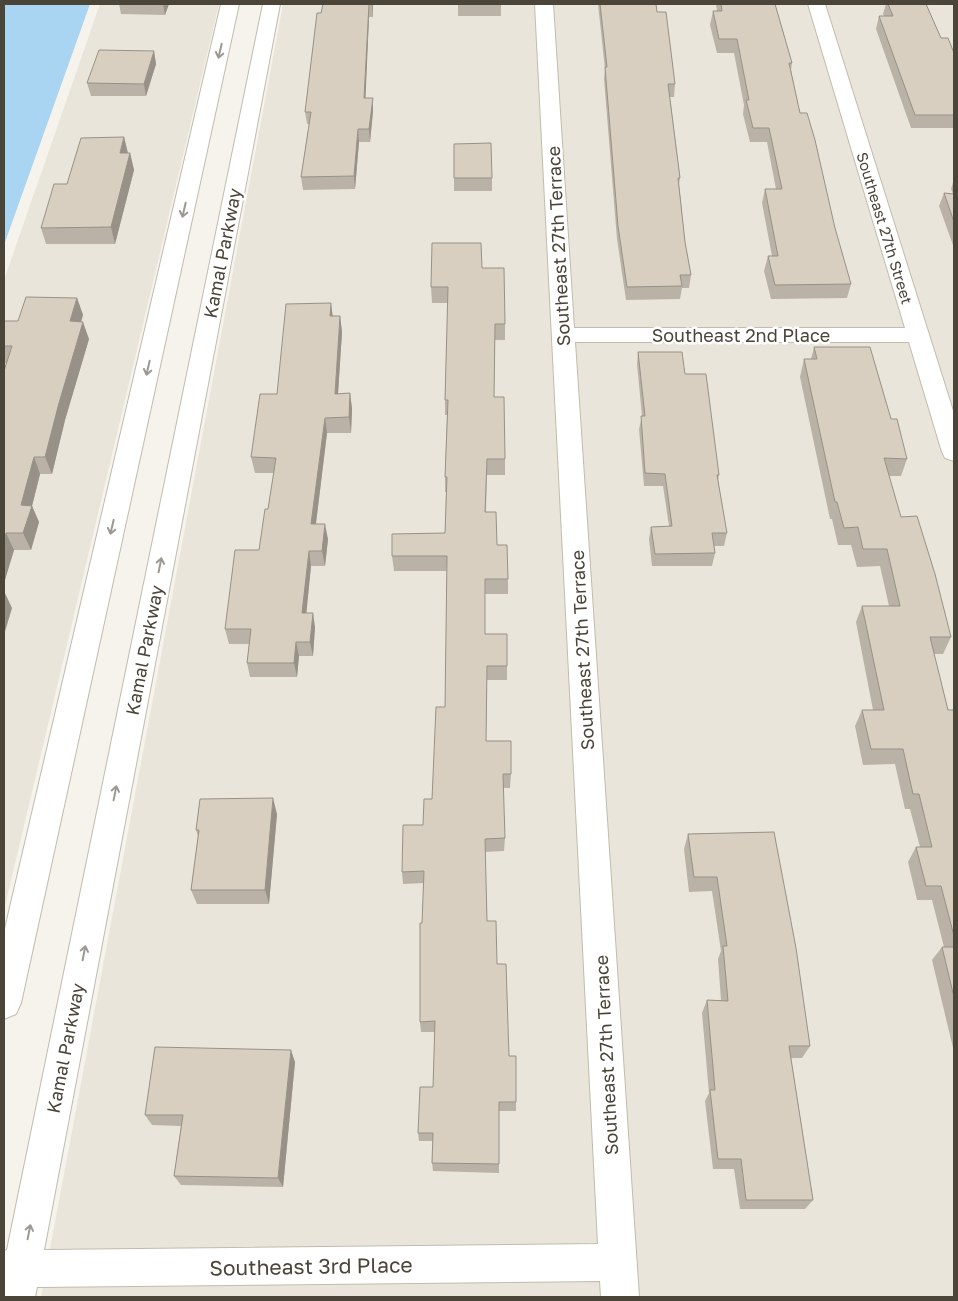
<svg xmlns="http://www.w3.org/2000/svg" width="958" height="1301" font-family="'Golos Text',sans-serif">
	<rect width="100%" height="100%" fill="#f6f3ec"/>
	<g fill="#eae5da">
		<polygon points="100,4 219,4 4,910 4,280"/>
		<polygon points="283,4 954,4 954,1297 41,1297"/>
	</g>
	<polygon fill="#a9d4f2" points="4,4 90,4 4,245"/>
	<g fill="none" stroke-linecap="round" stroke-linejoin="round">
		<g stroke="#c2bbae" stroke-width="2">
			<g id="minor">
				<polygon points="221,4 239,4 21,1003 16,1014 4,1019 4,933"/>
				<polygon points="263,4 280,4 44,1250 598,1244 535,4 553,4 574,328 905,328 808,4 825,4 954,414 954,461 945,458 942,452 909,342 575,342 639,1297 601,1297 600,1281 37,1287 35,1297 4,1297 4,1251 7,1250"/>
			</g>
		</g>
		<use href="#minor" fill="#fff" fill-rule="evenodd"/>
	</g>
	<g fill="#bab2a6">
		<polygon points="119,4 169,4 165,15 121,14"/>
		<polygon points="323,4 373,4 373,17 369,17 365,98 373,111 370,142 359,142 355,189 303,190 301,177 309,124 307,124 305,112"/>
		<rect x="458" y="4" width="43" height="12"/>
		<polygon points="598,4 656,4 657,12 675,84 674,97 670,97 680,178 679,184 685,242 691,275 689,288 682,288 680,299 626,300 617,239 604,79 605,69"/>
		<polygon points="716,4 775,4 792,63 791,70 800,113 851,284 847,298 771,299 764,271 768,256 772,256 762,203 765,189 776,189 767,142 750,142 743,114 744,105 734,53 717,53 710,25 713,11 717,11"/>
		<polygon points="886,4 926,4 941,38 954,53 954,128 911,128 876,29 879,16 884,16 883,14"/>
		<polygon points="154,51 156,64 146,96 91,96 87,83"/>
		<polygon points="124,137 128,153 130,153 134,170 115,244 46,244 41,228 67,184"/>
		<polygon points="454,144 492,178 492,191 454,191"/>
		<polygon points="954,179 954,248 939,206 944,193 953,194 951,189"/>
		<polygon points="482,268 505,324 505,340 495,340 494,397 505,459 505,475 487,475 486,512 508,579 508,594 485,594 485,634 507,666 507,680 487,680 486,741 511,774 510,788 503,788 505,838 504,851 485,852 487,921 497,964 509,1056 516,1102 516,1111 499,1111 499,1173 433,1171 432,1163 433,1141 419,1141 418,1133 433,1087 435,1032 421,1032 420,1022 424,883 403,884 402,872 423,825 432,799 445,707 447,571 394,571 392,556 445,533 446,492 445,492 445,477 447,415 445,415 445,400 448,303 432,303 431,287"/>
		<polygon points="77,298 83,315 81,322 89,339 65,420 52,474 40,474 32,506 39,522 31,550 14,550 4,583 4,371 6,363 4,363 4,321 18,321"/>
		<polygon points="333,316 340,316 342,332 338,394 350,393 352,409 351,433 327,433 316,524 328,539 325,566 311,566 306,613 315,627 313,656 299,656 297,677 250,677 247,663 249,644 229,644 225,629 259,550 268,509 274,473 255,473 251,457 277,394"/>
		<polygon points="814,347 891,419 907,459 901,476 889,476 901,517 951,637 943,654 934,654 948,710 954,710 954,1052 932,960 942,947 944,947 932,900 917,900 908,862 916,847 920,847 910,809 905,809 895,764 863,765 855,726 862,710 873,710 856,622 862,606 889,606 880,566 857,567 851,545 838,545 832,519 830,519 800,377 804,359 811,359"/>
		<polygon points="638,352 685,374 719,475 718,480 727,533 724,546 714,546 715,553 712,566 652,566 649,539 651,527 669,526 663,486 644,486 639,429 642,416 637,364"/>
		<polygon points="277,814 269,904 197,904 191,890 198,836 196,830"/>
		<polygon points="774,832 810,1046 802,1058 791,1058 813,1200 805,1209 740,1209 734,1169 713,1169 705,1101 709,1093 702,1013 707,1000 721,1000 718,959 721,951 712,891 689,892 684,849 688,834"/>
		<polygon points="295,1062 283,1187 181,1185 174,1176 181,1126 152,1125 145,1115"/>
	</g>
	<g fill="#979187">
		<polygon points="163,4 169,4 165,15"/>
		<polygon points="369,4 369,17 365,111 364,98"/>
		<polygon points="372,4 373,4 373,17"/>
		<polygon points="154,51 156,64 146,96 144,84"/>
		<polygon points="373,98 373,111 370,142 369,129"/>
		<polygon points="358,129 359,142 355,189 354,176"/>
		<polygon points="124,137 128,154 120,153"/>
		<polygon points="130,153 134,170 115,244 111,227"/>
		<polygon points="77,298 83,315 76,339 70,321"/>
		<polygon points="331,303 333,318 330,316"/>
		<polygon points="340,316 342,332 337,409 335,394"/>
		<polygon points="83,322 89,339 65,420 52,474 45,457 59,403"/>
		<polygon points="350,393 352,409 351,433 349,417"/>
		<polygon points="325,418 327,433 314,539 311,524"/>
		<polygon points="34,457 40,474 32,506 39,522 31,550 23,533 21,505"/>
		<polygon points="325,524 328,539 325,566 322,551"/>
		<polygon points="6,533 14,550 4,583 4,541"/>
		<polygon points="309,551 311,566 305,627 302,613"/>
		<polygon points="4,591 12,608 4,635"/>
		<polygon points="313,613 315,627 313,656 310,642"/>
		<polygon points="296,642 299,656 297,677 294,663"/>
		<polygon points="273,798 277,814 269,904 265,890"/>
		<polygon points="291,1050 295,1062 283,1187 278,1178"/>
	</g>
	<g fill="#d8cfc1" stroke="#979187">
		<polygon points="323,4 372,4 369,4 364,98 373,98 369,129 358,129 354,176 301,177 311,112 305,112 317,13 321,13"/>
		<polygon points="600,4 656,4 657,12 666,12 675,84 668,84 680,178 678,178 685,242 691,275 680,275 682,286 627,287 618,226 605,67 607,67"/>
		<polygon points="721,4 775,4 792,63 789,63 800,113 807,113 815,140 835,228 851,284 775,285 768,256 778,256 765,189 782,189 769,128 753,128 746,100 749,100 737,39 719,39 713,11 722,11"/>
		<polygon points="888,4 926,4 941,38 948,38 954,53 954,115 915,115 879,16 893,16"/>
		<polygon points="99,50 154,51 144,84 87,83"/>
		<polygon points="124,137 120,153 130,153 111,227 41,228 54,184 67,184 81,138"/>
		<polygon points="491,143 492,178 454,178 454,144"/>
		<polygon points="944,193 954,194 954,222"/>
		<polygon points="432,243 481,243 482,268 504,268 505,324 495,324 494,397 504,397 505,459 487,459 485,512 496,512 497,545 507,545 508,579 485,579 485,634 507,634 507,666 487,666 486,741 511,741 511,774 503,774 505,838 485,839 487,921 496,921 497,964 506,964 509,1056 516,1056 516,1102 499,1102 499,1164 432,1163 433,1133 418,1133 420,1087 433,1087 435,1021 420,1022 420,923 422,923 424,871 402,872 403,825 423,825 424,799 432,799 436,707 445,707 447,556 392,556 392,534 445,533 447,477 445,477 448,400 445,400 448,287 431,287"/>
		<polygon points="26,297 77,298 70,321 83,322 59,403 45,457 34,457 21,505 32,506 23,533 6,533 4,541 4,371 12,346 4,346 4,321 18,321"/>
		<polygon points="331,303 330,316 340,316 335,394 350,393 349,417 325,418 311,524 325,524 322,551 309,551 302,613 313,613 310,642 296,642 294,663 247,663 251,629 225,629 235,550 259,550 265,509 268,509 276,458 251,457 260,394 277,394 286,304"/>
		<polygon points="814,347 870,347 891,419 897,419 907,459 884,458 901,517 917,516 935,574 951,637 930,637 948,710 954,710 954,936 941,886 926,886 916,847 932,847 919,794 913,794 903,749 871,749 862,710 884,710 862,606 900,606 887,549 863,549 858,527 844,528 837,502 835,502 804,359 817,359"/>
		<polygon points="638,352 682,352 685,374 706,374 719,475 717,475 727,533 712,533 715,553 655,554 651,527 672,526 665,474 645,473 641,416 645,416"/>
		<polygon points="273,798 265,890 191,890 199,830 196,830 200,799"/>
		<polygon points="774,832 796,948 810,1046 789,1046 813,1200 746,1200 741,1159 718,1159 710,1090 715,1090 707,1000 728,1001 723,946 727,946 717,877 694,877 688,834"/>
		<polygon points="942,947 954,947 954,997"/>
		<polygon points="155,1047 291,1050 278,1178 174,1176 183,1115 145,1115"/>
	</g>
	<defs><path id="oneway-shaft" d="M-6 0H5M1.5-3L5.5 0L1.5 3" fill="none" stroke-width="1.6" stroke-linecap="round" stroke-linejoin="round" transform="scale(1.25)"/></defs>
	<g stroke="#9c9892">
		<use href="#oneway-shaft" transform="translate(220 51) rotate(103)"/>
		<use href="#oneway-shaft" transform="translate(184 210) rotate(103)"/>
		<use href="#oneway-shaft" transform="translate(148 368) rotate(103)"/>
		<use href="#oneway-shaft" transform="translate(112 527) rotate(103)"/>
		<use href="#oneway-shaft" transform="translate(160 565) rotate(-79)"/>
		<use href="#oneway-shaft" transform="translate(115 793) rotate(-79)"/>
		<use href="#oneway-shaft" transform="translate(84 953) rotate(-79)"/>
		<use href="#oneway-shaft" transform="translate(29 1232) rotate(-79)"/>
	</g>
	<g text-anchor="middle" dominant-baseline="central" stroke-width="5" stroke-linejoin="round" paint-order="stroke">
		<g font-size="15" fill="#4b4439" stroke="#fff">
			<text transform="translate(885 228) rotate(73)">Southeast 27th Street</text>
		</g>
		<g font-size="18" fill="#4b4439" stroke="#fff">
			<text transform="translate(558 246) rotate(-93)">Southeast 27th Terrace</text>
			<text transform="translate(222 253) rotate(-79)">Kamal Parkway</text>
			<text x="741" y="335">Southeast 2nd Place</text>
			<text transform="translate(144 650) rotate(-79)">Kamal Parkway</text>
			<text transform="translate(582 650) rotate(-93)">Southeast 27th Terrace</text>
			<text transform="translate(65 1048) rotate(-79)">Kamal Parkway</text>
			<text transform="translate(606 1055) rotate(-93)">Southeast 27th Terrace</text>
		</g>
		<g font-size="21" fill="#4b4439" stroke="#fff">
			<text transform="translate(311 1266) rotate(-1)">Southeast 3rd Place</text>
		</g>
	</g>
	<rect width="958" height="1301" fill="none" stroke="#4b4439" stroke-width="10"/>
</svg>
